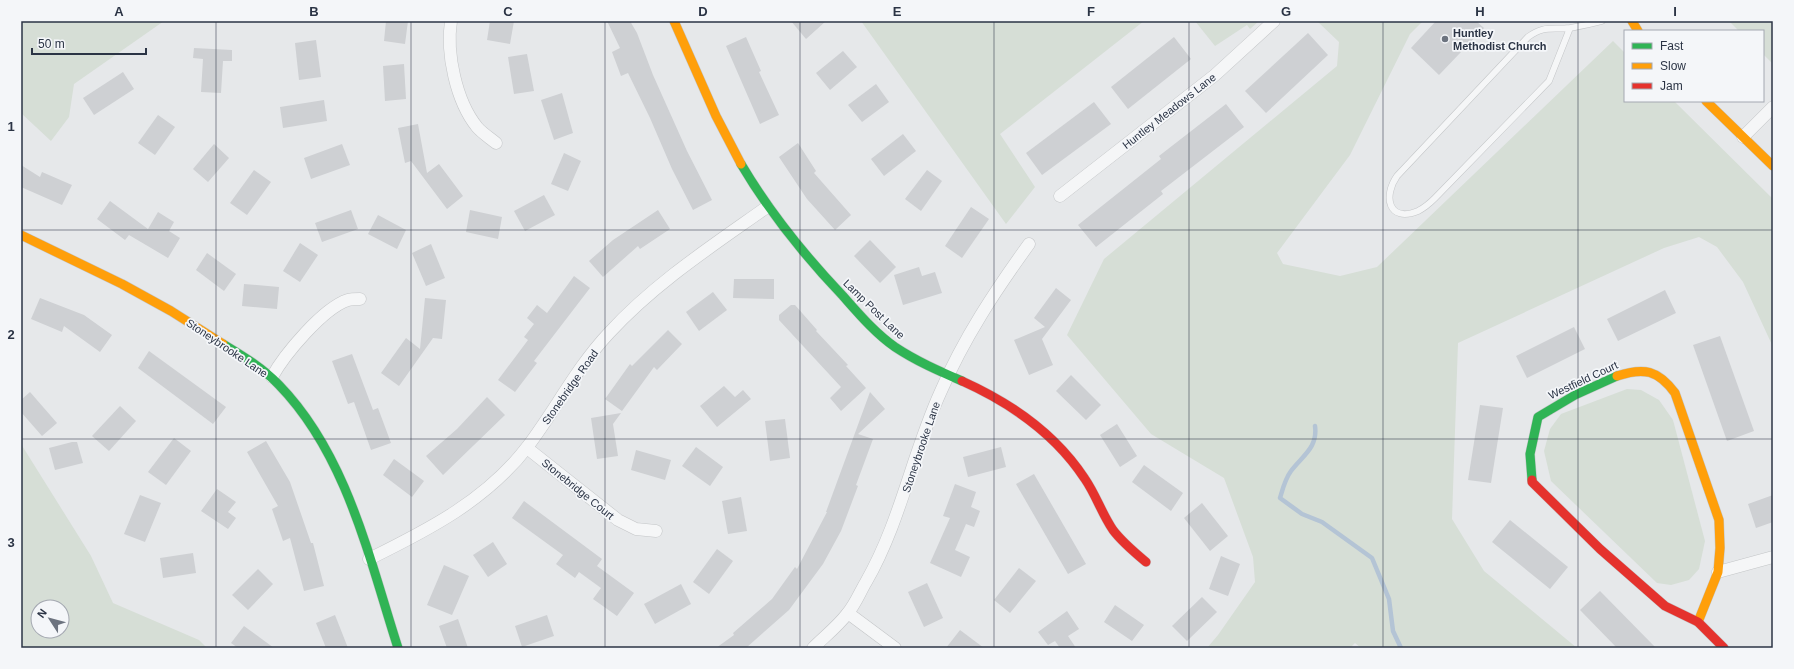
<svg xmlns="http://www.w3.org/2000/svg" width="1794" height="669" font-family="Helvetica,sans-serif">
	<rect width="100%" height="100%" fill="#e6e8ea"/>
	<g fill="#d6ded6" fill-rule="evenodd">
		<polygon points="21,21 164,21 74,84 69,117 51,141 21,113"/>
		<polygon points="861,21 1144,21 1000,134 1035,187 1006,224"/>
		<polygon points="1195,21 1259,21 1250,29 1247,25 1215,46"/>
		<polygon points="1317,21 1423,21 1410,34 1350,155 1277,253 1283,264 1340,276 1377,267 1613,41 1625,53 1625,101 1674,101 1773,199 1773,347 1743,282 1717,247 1699,237 1664,248 1458,343 1452,519 1484,571 1577,648 1361,648 1355,643 1350,648 1207,648 1218,635 1255,582 1253,557 1224,478 1151,434 1067,335 1104,259 1337,66 1339,42"/>
		<polygon points="1729,21 1773,21 1773,64 1763,54 1763,31 1739,31"/>
		<polygon points="1627,389 1641,390 1659,400 1673,420 1705,541 1699,569 1689,580 1671,585 1657,583 1551,481 1544,451 1550,429 1561,414"/>
		<path d="M21,444l70,112 22,47 86,37 8,8h-186zM38,607h24v24h-24z"/>
	</g>
	<g fill="none" stroke-linecap="round" stroke-linejoin="round">
		<path stroke="#b4c4d5" stroke-width="4.5" d="M1315,426c3,22 -13,30 -24,45 -6,8 -8,17 -11,27l22,16 20,8 50,36 17,41 4,32 8,17"/>
	</g>
	<g fill="#ced0d3">
		<polygon points="386,21 408,21 405,44 384,41"/>
		<polygon points="490,21 514,21 510,44 487,40"/>
		<polygon points="607,21 630,21 637,33 653,75 687,151 712,200 693,210 672,169 650,118 628,73 621,76 612,52 620,48"/>
		<polygon points="791,21 826,21 806,39"/>
		<polygon points="1436,21 1476,21 1484,28 1439,75 1411,48"/>
		<polygon points="1308,33 1328,55 1266,113 1245,91"/>
		<polygon points="746,37 761,71 759,72 779,115 760,124 726,46"/>
		<polygon points="1174,37 1191,59 1128,109 1111,87"/>
		<polygon points="316,40 321,77 299,80 295,43"/>
		<polygon points="194,48 232,50 232,61 223,61 221,93 201,92 203,59 193,58"/>
		<polygon points="843,51 857,67 830,90 816,73"/>
		<polygon points="527,54 534,91 514,94 508,57"/>
		<polygon points="404,64 406,99 385,101 383,66"/>
		<polygon points="123,72 134,89 94,115 83,98"/>
		<polygon points="876,84 889,102 862,122 848,105"/>
		<polygon points="562,93 573,133 554,140 541,100"/>
		<polygon points="324,100 327,121 283,128 280,107"/>
		<polygon points="1094,102 1111,124 1042,175 1026,153"/>
		<polygon points="1226,104 1244,127 1161,191 1163,194 1096,247 1078,225 1161,159 1159,156"/>
		<polygon points="158,115 175,127 155,155 138,143"/>
		<polygon points="418,124 427,173 439,164 463,196 447,209 411,161 405,163 398,128"/>
		<polygon points="903,134 916,151 884,176 871,159"/>
		<polygon points="798,143 816,171 814,173 851,215 835,230 807,199 779,157"/>
		<polygon points="214,144 229,158 208,182 193,169"/>
		<polygon points="342,144 350,165 311,179 304,158"/>
		<polygon points="564,153 581,161 568,191 551,184"/>
		<polygon points="21,165 40,177 42,172 72,185 62,205 21,187"/>
		<polygon points="254,170 271,182 247,215 230,203"/>
		<polygon points="927,170 942,181 921,211 905,199"/>
		<polygon points="544,195 555,215 525,231 514,211"/>
		<polygon points="110,201 148,229 158,212 174,222 169,231 180,238 168,258 129,235 125,240 97,219"/>
		<polygon points="971,207 989,219 962,258 945,246"/>
		<polygon points="351,210 358,229 322,242 315,223"/>
		<polygon points="470,210 502,217 498,239 466,232"/>
		<polygon points="658,210 670,229 640,249 638,246 603,277 589,261 613,240"/>
		<polygon points="378,215 406,230 397,249 368,234"/>
		<polygon points="870,240 896,267 880,283 854,256"/>
		<polygon points="300,243 318,255 300,282 283,271"/>
		<polygon points="431,244 445,278 426,286 412,253"/>
		<polygon points="207,253 236,274 224,291 196,270"/>
		<polygon points="919,267 922,276 935,272 942,293 903,305 894,275"/>
		<polygon points="574,276 590,288 534,361 537,363 515,392 498,380 528,340 524,337 534,324 527,318 537,305 547,313"/>
		<polygon points="734,279 774,279 774,299 733,298"/>
		<polygon points="244,284 279,287 277,309 242,306"/>
		<polygon points="1056,288 1071,300 1042,339 1053,365 1029,375 1014,340 1045,327 1034,318"/>
		<polygon points="1665,290 1676,313 1618,341 1607,319"/>
		<polygon points="713,292 727,310 699,331 686,312"/>
		<polygon points="40,298 84,315 112,335 100,352 64,326 62,332 31,319"/>
		<polygon points="425,298 446,300 442,339 433,338 399,386 381,373 406,338 420,349"/>
		<polygon points="791,305 795,305 817,330 816,331 848,365 846,366 866,388 841,411 830,398 841,387 779,320 779,315"/>
		<polygon points="1574,327 1585,349 1527,378 1516,356"/>
		<polygon points="668,330 682,344 657,370 654,367 622,411 605,399 630,364 632,366"/>
		<polygon points="1720,336 1754,431 1727,441 1693,345"/>
		<polygon points="149,351 226,407 213,424 138,368"/>
		<polygon points="352,354 373,410 378,408 391,443 371,450 354,402 348,404 332,361"/>
		<polygon points="1071,375 1101,405 1086,420 1056,391"/>
		<polygon points="724,386 735,397 743,390 751,399 717,427 700,406"/>
		<polygon points="30,392 57,423 42,436 21,412 21,400"/>
		<polygon points="870,392 885,409 858,434 873,439 856,485 858,486 841,531 823,564 789,610 746,648 716,648 734,635 733,633 772,599 795,567 797,569 827,512 826,512"/>
		<polygon points="487,397 505,415 443,475 426,456 457,429"/>
		<polygon points="1480,405 1503,408 1491,483 1468,480"/>
		<polygon points="120,406 136,421 109,451 92,436"/>
		<polygon points="621,413 613,424 618,456 597,459 591,418"/>
		<polygon points="785,419 790,458 770,461 765,421"/>
		<polygon points="1117,424 1137,456 1120,467 1100,435"/>
		<polygon points="174,438 191,451 166,485 148,472"/>
		<polygon points="266,441 290,482 311,543 313,543 324,586 304,591 290,538 283,541 272,509 278,506 247,452"/>
		<polygon points="72,442 77,442 83,463 55,470 49,448"/>
		<polygon points="696,447 723,467 710,486 682,466"/>
		<polygon points="1001,447 1006,467 968,477 963,457"/>
		<polygon points="636,450 671,460 665,480 631,470"/>
		<polygon points="394,459 424,481 412,497 383,475"/>
		<polygon points="1144,465 1183,493 1171,511 1132,482"/>
		<polygon points="1034,474 1086,564 1068,574 1016,484"/>
		<polygon points="955,484 976,492 971,507 980,511 974,527 966,524 955,550 970,557 961,577 930,563 950,518 943,516"/>
		<polygon points="217,489 236,502 228,512 236,518 228,529 201,511"/>
		<polygon points="140,495 161,503 145,542 124,534"/>
		<polygon points="1773,495 1773,522 1756,528 1748,504"/>
		<polygon points="741,497 747,531 728,534 722,501"/>
		<polygon points="524,501 602,559 597,566 634,593 617,616 593,599 601,588 579,572 575,578 556,564 563,555 512,518"/>
		<polygon points="1202,503 1228,536 1210,551 1184,518"/>
		<polygon points="1510,520 1568,567 1550,589 1492,542"/>
		<polygon points="493,542 507,564 488,577 473,555"/>
		<polygon points="717,549 733,561 709,594 693,582"/>
		<polygon points="193,553 196,573 163,578 160,558"/>
		<polygon points="1221,556 1240,564 1228,596 1209,589"/>
		<polygon points="444,565 469,576 452,615 427,605"/>
		<polygon points="1019,568 1036,581 1010,613 994,600"/>
		<polygon points="258,569 273,584 248,610 232,595"/>
		<polygon points="927,583 943,618 924,627 908,592"/>
		<polygon points="681,584 691,604 655,624 644,604"/>
		<polygon points="1600,591 1656,648 1617,648 1580,610"/>
		<polygon points="1202,597 1217,612 1187,641 1172,626"/>
		<polygon points="1115,605 1144,625 1132,641 1104,622"/>
		<polygon points="1067,611 1079,629 1068,636 1076,648 1060,648 1055,641 1048,645 1038,632"/>
		<polygon points="335,615 348,648 326,648 316,623"/>
		<polygon points="547,615 554,636 522,647 515,626"/>
		<polygon points="458,619 468,648 447,648 439,626"/>
		<polygon points="244,626 274,648 238,648 231,643"/>
		<polygon points="960,630 984,648 946,648"/>
	</g>
	<g fill="none" stroke-linecap="round" stroke-linejoin="round">
		<g stroke="#c4c6c8" stroke-width="7">
			<path id="lane" d="M1570,28l-21,53 -114,117c-5,5 -11,10 -17,13 -30,12 -35,-15 -21,-35l131,-139c16,-12 24,-7 42,-9 11,-2 22,-4 32,-7"/>
		</g>
		<g stroke="#c4c6c8" stroke-width="13">
			<g id="street">
				<path d="M451,21c-5,32 5,80 26,106 5,6 13,11 19,16"/>
				<polyline points="1743,137 1773,107"/>
				<polyline points="1060,196 1215,75 1274,21"/>
				<path d="M272,377c12,-22 51,-69 76,-77 3,-1 8,-1 12,-1"/>
				<polyline points="527,448 618,520 636,529 656,531"/>
				<path d="M369,559c59,-29 118,-59 159,-113 28,-37 49,-79 81,-113 46,-50 103,-87 158,-126"/>
				<polyline points="1718,572 1773,557"/>
				<polyline points="848,613 895,648"/>
				<path d="M813,648c11,-11 25,-22 34,-34 8,-9 13,-22 19,-32 35,-61 46,-128 75,-191 23,-53 54,-100 88,-147"/>
			</g>
		</g>
		<g stroke="#c4c6c8" stroke-width="10">
			<g id="fast">
				<path d="M741,164c29,49 63,91 102,132 16,18 32,37 52,51 21,14 44,24 67,34"/>
				<path d="M223,344c20,12 40,24 56,41 68,70 90,173 119,263"/>
				<polyline points="1532,480 1530,454 1538,417 1575,395 1617,376"/>
			</g>
		</g>
		<g stroke="#c4c6c8" stroke-width="10">
			<g id="slow">
				<polyline points="674,21 716,116 741,164"/>
				<polyline points="1632,21 1638,31"/>
				<polyline points="1706,101 1773,166"/>
				<polyline points="21,235 122,284 171,311 223,344"/>
				<path d="M1617,376c27,-9 41,-6 58,17l44,127 1,28 -2,24 -20,50"/>
			</g>
		</g>
		<g stroke="#c4c6c8" stroke-width="10">
			<g id="jam">
				<path d="M962,381c49,22 93,52 123,98 11,16 17,35 28,51 9,12 21,22 33,32"/>
				<polyline points="1532,480 1532,482 1600,549 1665,606 1698,622 1724,648"/>
			</g>
		</g>
		<use href="#lane" stroke="#f5f6f7" stroke-width="6"/>
		<use href="#street" stroke="#f5f6f7" stroke-width="12"/>
		<use href="#fast" stroke="#30b455" stroke-width="9"/>
		<use href="#slow" stroke="#ff9f0a" stroke-width="9"/>
		<use href="#jam" stroke="#e5322d" stroke-width="9"/>
	</g>
	<path fill="none" stroke="#2b3445" stroke-width="1" stroke-opacity="0.55" d="M216,21v627M411,21v627M605,21v627M800,21v627M994,21v627M1189,21v627M1383,21v627M1578,21v627M21,230h1752M21,439h1752"/>
	<circle fill="#6c737f" stroke="#f4f6f9" stroke-width="1.5" cx="1445" cy="39" r="4"/>
	<g text-anchor="middle" dominant-baseline="central" stroke-width="3.5" stroke-linejoin="round" paint-order="stroke">
		<g font-size="11" font-weight="bold" fill="#2b3445" stroke="#f4f6f9" text-anchor="start">
			<text x="1453" y="33">Huntley<tspan x="1453" dy="13">Methodist Church</tspan></text>
		</g>
		<g font-size="11" fill="#2b3445" stroke="#f4f6f9">
			<text transform="translate(1169 111) rotate(-38)">Huntley Meadows Lane</text>
			<text transform="translate(874 309) rotate(44)">Lamp Post Lane</text>
			<text transform="translate(227 348) rotate(34)">Stoneybrooke Lane</text>
			<text transform="translate(1583 380) rotate(-25)">Westfield Court</text>
			<text transform="translate(570 387) rotate(-55)">Stonebridge Road</text>
			<text transform="translate(921 447) rotate(-71)">Stoneybrooke Lane</text>
			<text transform="translate(578 489) rotate(39)">Stonebridge Court</text>
		</g>
	</g>
	<rect width="1794" height="669" fill="none" stroke="#f4f6f9" stroke-width="44"/>
	<rect x="1624" y="30" width="140" height="72" fill="#f4f6f9" stroke="#a4a8b1"/>
	<rect x="1632" y="43" width="20" height="6" fill="#30b455" stroke="#a4a8b1"/>
	<text x="1660" y="50" font-size="12" fill="#2b3445">Fast</text>
	<rect x="1632" y="63" width="20" height="6" fill="#ff9f0a" stroke="#a4a8b1"/>
	<text x="1660" y="70" font-size="12" fill="#2b3445">Slow</text>
	<rect x="1632" y="83" width="20" height="6" fill="#e5322d" stroke="#a4a8b1"/>
	<text x="1660" y="90" font-size="12" fill="#2b3445">Jam</text>
	<g transform="translate(50 619) rotate(306)"><circle r="19" fill="#f4f6f9" stroke="#a4a8b1"/>
	<path d="M0-3L7 15L0 10L-7 15Z" fill="#6c737f"/>
	<text y="-6" font-size="11" font-weight="bold" text-anchor="middle" fill="#2b3445">N</text>
	</g>
	<path d="M32 48v6h114v-6" fill="none" stroke="#2b3445" stroke-width="2"/>
	<text x="38" y="48" font-size="12" fill="#2b3445" stroke="#f4f6f9" stroke-width="3" paint-order="stroke">50 m</text>
	<rect x="22" y="22" width="1750" height="625" fill="none" stroke="#2b3445" stroke-width="1.5"/>
	<g font-size="13" text-anchor="middle" font-weight="bold" fill="#2b3445">
		<text x="119" y="16">A</text>
		<text x="314" y="16">B</text>
		<text x="508" y="16">C</text>
		<text x="703" y="16">D</text>
		<text x="897" y="16">E</text>
		<text x="1091" y="16">F</text>
		<text x="1286" y="16">G</text>
		<text x="1480" y="16">H</text>
		<text x="1675" y="16">I</text>
		<text x="11" y="131">1</text>
		<text x="11" y="339">2</text>
		<text x="11" y="547">3</text>
	</g>
</svg>
